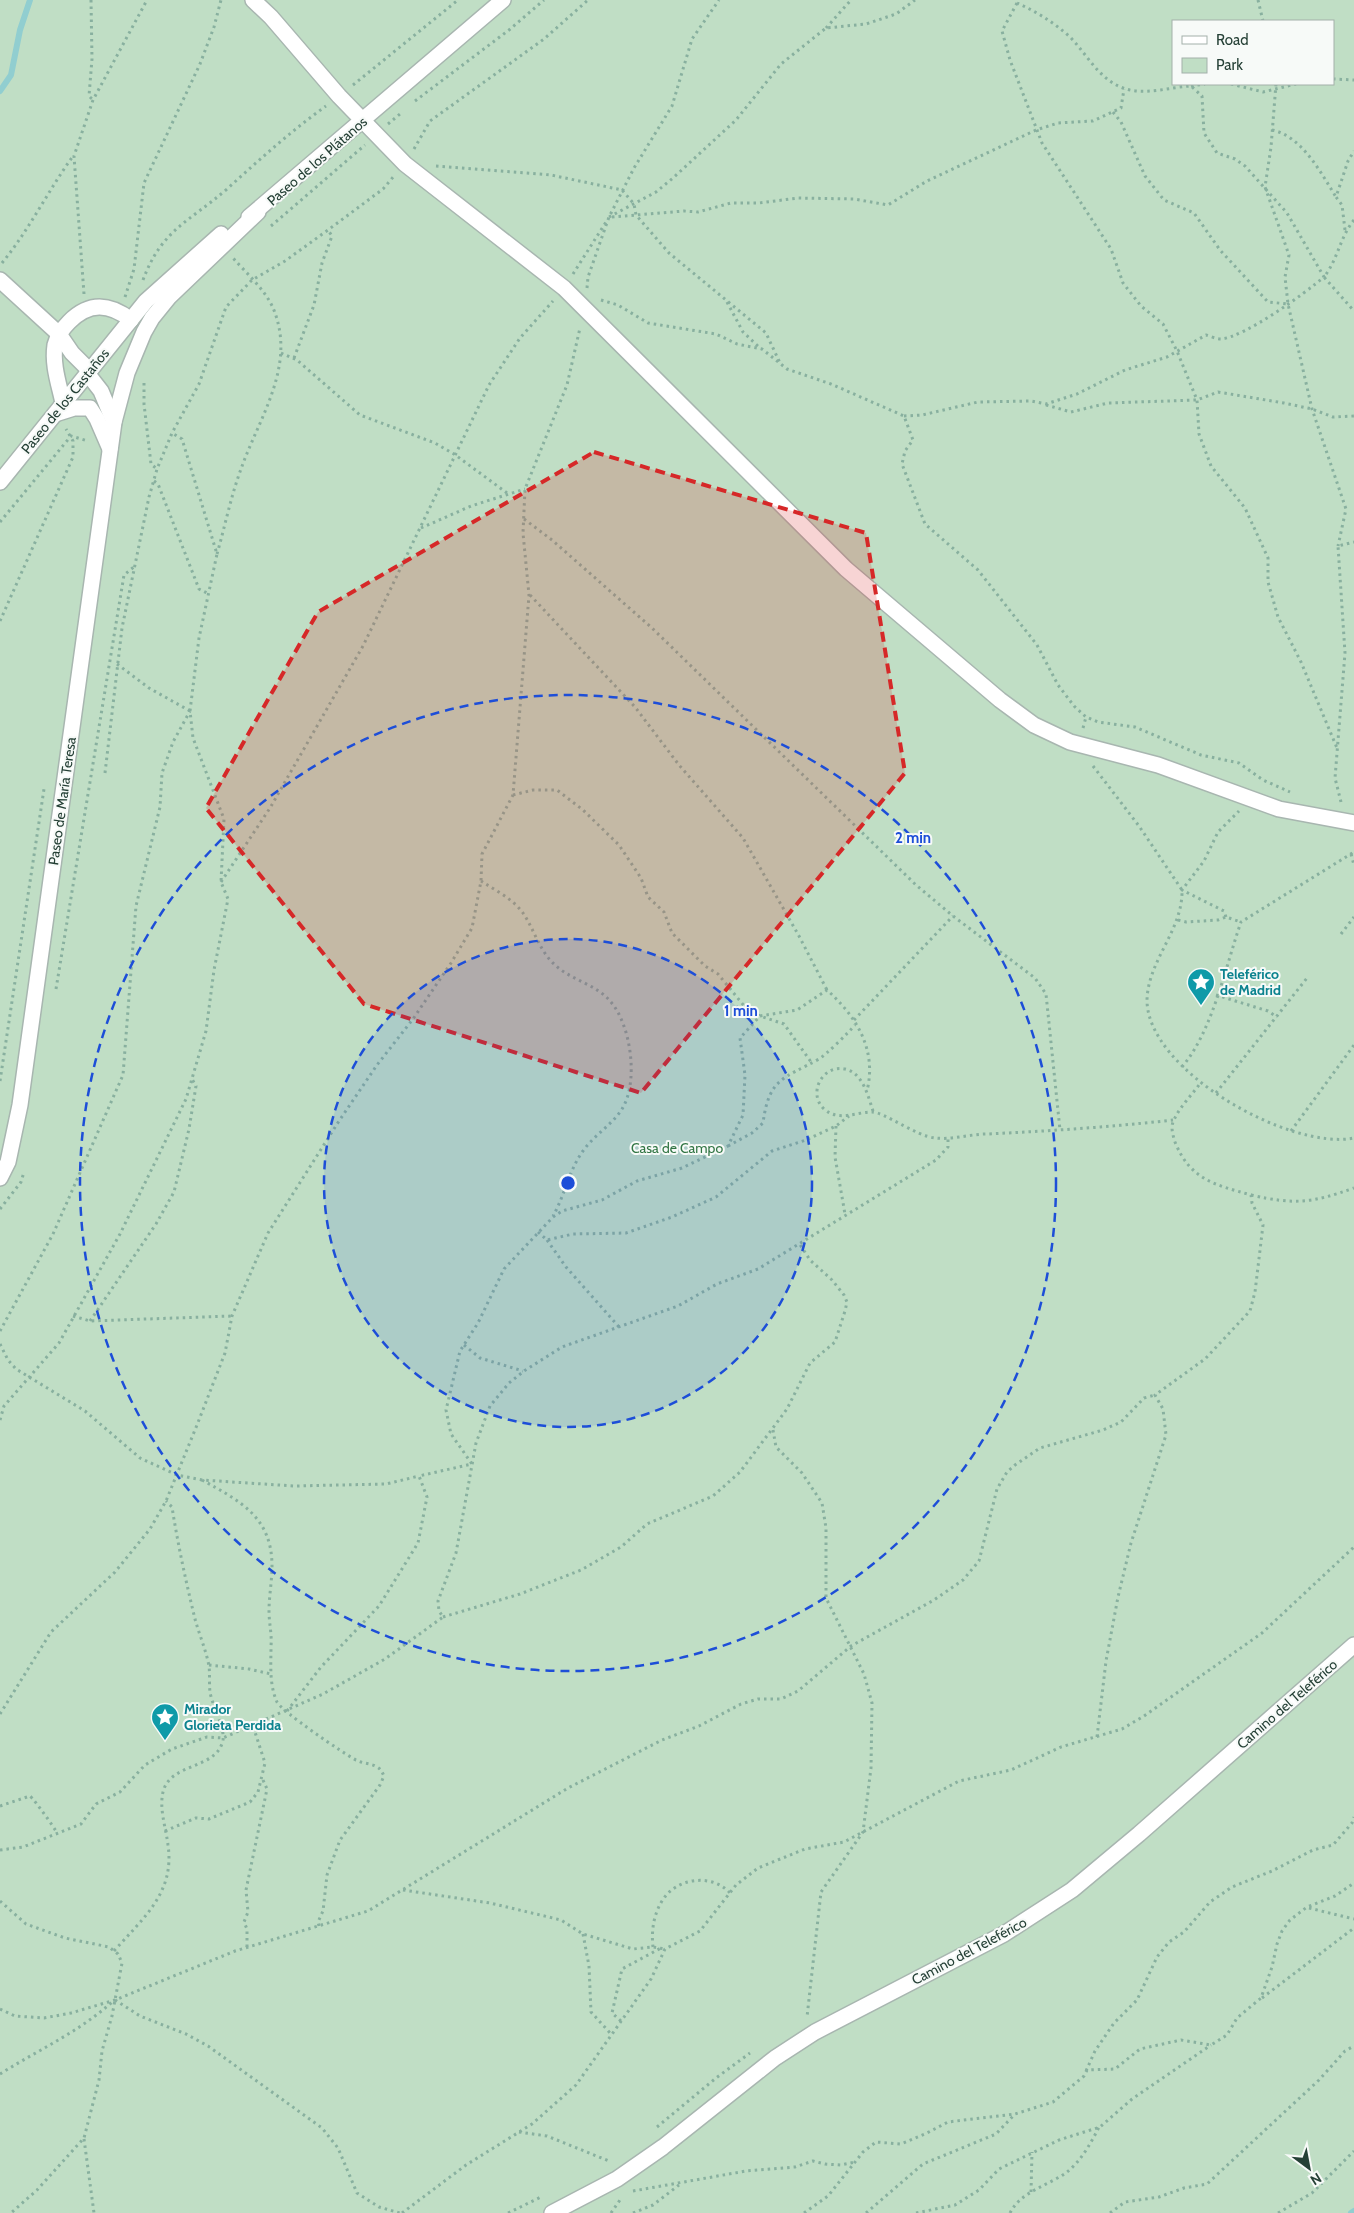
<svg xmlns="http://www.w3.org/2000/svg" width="1354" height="2213" font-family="Cabin,sans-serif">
	<rect width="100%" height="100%" fill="#e6eee9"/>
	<path fill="#c0dec5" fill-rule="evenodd" d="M0,0h1354v2213h-1354zM1173,21h160v63h-160z"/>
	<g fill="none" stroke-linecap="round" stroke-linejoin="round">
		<g stroke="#91ced0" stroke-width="6">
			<polyline points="0,91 11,75 20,30 30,0"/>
			<polyline points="1351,2213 1354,2211"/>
		</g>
		<g stroke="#a8b6b0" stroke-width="18">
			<g id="minor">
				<polyline points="253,0 271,17 339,96 405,164 564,288 846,569 1000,700 1034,725 1070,742 1158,765 1279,809 1354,823"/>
				<polyline points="249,217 503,0"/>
				<polyline points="0,280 59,334 72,353 89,370"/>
				<polyline points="87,373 101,391 114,422"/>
				<path d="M63,403c-4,-19 -11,-38 -8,-58 2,-8 8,-17 14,-23 20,-20 40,-19 62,-2"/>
				<polyline points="55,414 74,408 90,408 97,419 110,449"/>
				<polyline points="0,482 146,301 221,234"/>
				<polyline points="0,1178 8,1162 20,1105 114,422 127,373 144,332 152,318 169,297 258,212"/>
				<polyline points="552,2213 617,2179 663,2147 775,2058 815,2032 1004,1934 1072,1890 1139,1834 1354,1645"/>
			</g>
		</g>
		<g stroke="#88b09f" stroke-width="3" stroke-dasharray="2.5 4" stroke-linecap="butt">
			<polyline points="91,0 92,59 89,96 93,100"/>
			<polyline points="1258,0 1263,21"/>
			<polyline points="1017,3 1002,31 1010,60 1042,143 1111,249 1123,283 1141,306 1163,324 1177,351 1197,400 1199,434 1211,466 1245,508 1268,558 1268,582 1278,617 1301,662 1337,748"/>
			<polyline points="826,28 851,0"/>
			<polyline points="1333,79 1354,80"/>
			<polyline points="1231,84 1263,92 1296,84"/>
			<polyline points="1276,84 1271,147 1265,187 1289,255 1285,277 1288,304 1312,409 1346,509 1338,546"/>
			<polyline points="353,85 458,0"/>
			<polyline points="1191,86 1205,84"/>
			<polyline points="415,101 509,30 544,0"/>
			<polyline points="1113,112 1121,122 1145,176 1164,200 1194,213 1220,250 1268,302 1288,304"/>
			<polyline points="388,124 400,114"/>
			<path d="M1272,130c30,6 49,43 64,67"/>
			<polyline points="414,149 430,121 544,39 588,0"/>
			<polyline points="436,166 551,175 622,190 634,204 636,215 669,253 766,333 780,363"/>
			<polyline points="609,217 656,192 673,178 736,120 781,64 826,28 866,24 896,14 915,0"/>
			<polyline points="612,217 684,211 698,212 731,203 759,203 798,198 854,199 888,205 927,181 1036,130 1058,123 1093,121 1121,108 1124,89"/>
			<path d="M1354,220c-14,17 -16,39 -30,57l30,34"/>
			<polyline points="271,226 365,145"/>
			<polyline points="1345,230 1342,205 1336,197 1348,161 1354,151"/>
			<path d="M2,263c27,-33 46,-72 71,-107"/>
			<polyline points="573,274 606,222"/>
			<path d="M143,280c19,-51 46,-58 84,-91 32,-29 64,-58 99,-83"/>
			<polyline points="587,288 588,277 609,217 634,168 672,106 692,39 719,0"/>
			<polyline points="84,294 74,156 93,100 147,0"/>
			<polyline points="125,297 134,269 144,183 200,64 214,27 221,0"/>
			<polyline points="601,300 618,305 648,323 716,334 737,344 762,349 787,369 831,384 904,416 913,440 905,451 902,464 925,524 978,570 1037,645 1058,685 1074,706 1086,717 1098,722 1135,727 1201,755 1239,763 1263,780 1290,792"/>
			<polyline points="727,302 743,332 761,349"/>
			<polyline points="281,353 297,360 360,415 435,443 454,454 507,493"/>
			<polyline points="294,358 314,305 322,263 332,236 328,230"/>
			<polyline points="144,383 144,404 151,464 157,469"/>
			<polyline points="1046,405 1071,412 1108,403 1197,400 1218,392 1284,403 1312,409 1333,417 1354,416"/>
			<path d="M904,416l18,-1 56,-13 53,-1 15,3 31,-10 48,-24 42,-13 39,-22c4,1 10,4 15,4 24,-2 83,-45 103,-62l-37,-64 -42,-47 -10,-7 -18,-6 -13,-20 -2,-37 -11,-10c-21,1 -47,10 -68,2 -24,-9 -35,-32 -52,-50 -16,-15 -34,-26 -54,-35l-2,-3"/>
			<polyline points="154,481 158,484 199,589 207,593"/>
			<polyline points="524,519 552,540 652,628 916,885 953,916 1035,978 1046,994 1060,1130"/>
			<polyline points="0,522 71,436 88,441"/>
			<polyline points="421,528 471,506 525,489"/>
			<path d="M217,554c8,-28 14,-58 24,-85 18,-51 54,-101 34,-156 -7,-21 -28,-39 -42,-55"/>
			<polyline points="530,595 635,707 679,765 743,838 799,936 827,990"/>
			<polyline points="0,621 73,457 73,441 66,429"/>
			<polyline points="117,664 149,688 190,711"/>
			<polyline points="1083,728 1086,717"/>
			<path d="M1093,766l46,60 43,64c1,40 -34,70 -35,110 0,71 144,151 207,138"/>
			<polyline points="105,773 122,628 149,497 157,469 172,433 199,384 226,307 252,280 285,261 328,230 383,189 394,176"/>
			<polyline points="513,795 533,790 557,790 583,810 619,845 641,878 648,897 664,912 672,933 705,966 718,974 745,1007 760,1016 784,1024 811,1062"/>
			<polyline points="1341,802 1335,778 1345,653 1338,546 1354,542"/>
			<polyline points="1351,854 1354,865"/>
			<path d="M481,881c14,9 32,18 42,32 11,16 16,37 31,51 16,16 42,20 56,37 21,23 29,81 12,108 -10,16 -28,26 -39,42 -14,19 -18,44 -30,65"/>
			<polyline points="221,882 270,808 363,646 489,385 520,338 553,301"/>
			<polyline points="1226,917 1224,911 1182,890 1204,861 1218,832 1239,811"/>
			<polyline points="1178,920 1186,922 1218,920 1226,917 1241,922"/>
			<polyline points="1341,934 1354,917"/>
			<polyline points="56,989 124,575 135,566"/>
			<polyline points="1216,995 1268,1011 1277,1017"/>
			<polyline points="854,1020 953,916"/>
			<path d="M1182,1067c31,-37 43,-99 59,-145l113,-70"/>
			<polyline points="0,1081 44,789"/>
			<polyline points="1216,1093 1307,978"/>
			<path d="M873,1111c-5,-15 -10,-38 -28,-42 -22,-5 -38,24 -21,40 15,13 32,3 48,3 12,0 44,24 63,26 17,2 35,-4 52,-4 63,-3 124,-7 186,-14"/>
			<polyline points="836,1126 835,1157 845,1214"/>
			<polyline points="1291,1131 1354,1045"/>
			<path d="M728,1146l24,-13 11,-10c6,-45 20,-44 56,-64 7,-4 30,-27 36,-34"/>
			<path d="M1251,1195c44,10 61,8 103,-7"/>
			<polyline points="0,1209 21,1182 24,1172"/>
			<polyline points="538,1232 547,1240 573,1234 626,1233 672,1217 716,1197 772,1151 806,1140 836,1126 849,1116"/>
			<polyline points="547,1240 566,1267 619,1327"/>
			<polyline points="73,1316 90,1321 232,1316"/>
			<polyline points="90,1321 156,1224 174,1192 189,1129 196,1086 192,1079"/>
			<polyline points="0,1331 53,1234 123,1075 136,906 160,807 162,773 173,742 190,711"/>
			<polyline points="0,1344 8,1360 16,1369 85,1411 140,1458 177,1475 202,1480 294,1486 386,1484 419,1476"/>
			<polyline points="464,1345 480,1358 523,1371"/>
			<polyline points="0,1420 4,1406 59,1343 120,1234 186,1099 206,1031 214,970 228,899 221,882 224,819 193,738 190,711 199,638 217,554 182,439 172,433"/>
			<polyline points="773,1430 776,1447 802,1473 822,1503 826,1528 826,1598 864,1674 872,1703 871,1768 863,1832 821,1892 807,2017"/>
			<path d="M202,1480c38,21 70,37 70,86 0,15 -3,30 -3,45 0,12 3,23 2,35 0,19 -2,38 6,56 3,8 67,52 79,58 7,4 15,3 21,7 4,2 5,5 7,9l-4,9 -40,55 -13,35 -4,36 -5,11 1,4"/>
			<polyline points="443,1617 520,1594 581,1570 621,1547 647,1524 713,1496 740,1472 787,1409 810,1363 835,1342 845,1311 847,1302 844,1295 832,1280 810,1260 799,1243"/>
			<polyline points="209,1665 249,1669 271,1674"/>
			<path d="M287,1711l34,-44 58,-61 39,-63 9,-46 -8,-21 53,-12 -21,-30 -5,-24 14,-59 18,-28 26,-54 49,-52 9,-6 40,-11 35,-19 45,-13 46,-22 15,-31 2,-40 -5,-37 20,-22 37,-6 30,-20c30,27 50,60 40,101"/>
			<polyline points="0,1714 51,1632 115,1572 150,1529 166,1501 197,1425 225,1353 232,1316 268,1233 339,1121 377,1065 413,1019 451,963 472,928 481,881 482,854 513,795 529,595 523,533 525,489 567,385 580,328"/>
			<path d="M1097,1737l9,-76 12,-64 13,-54 35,-108 -3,-26 -8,-14 50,-36 45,-48 5,-19 8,-67 -11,-22 -1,-8c-35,-10 -61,-15 -76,-53 -2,-7 -5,-15 -1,-22 6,-14 19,-26 27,-38"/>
			<path d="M0,1806l30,-10c4,3 26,34 27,37"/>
			<polyline points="165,1831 196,1818 209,1819 250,1802 258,1792 265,1763 253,1726"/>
			<polyline points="0,1850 23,1847 81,1824 96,1804 120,1792 145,1765 172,1749 207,1737 223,1738 323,1694 385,1659 443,1617 439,1611 438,1601 456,1553 476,1443 490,1406 509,1383 524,1371 562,1347 678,1306 717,1284 758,1269 936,1160 948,1147 948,1139"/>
			<polyline points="403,1890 490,1903 561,1920 583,1934 633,1949 653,1947 665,1949"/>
			<polyline points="0,1901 26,1924 65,1938 109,1947 118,1954 122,1963 112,2016 102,2051 99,2080 84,2138 37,2190 11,2213"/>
			<polyline points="1309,1908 1354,1919"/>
			<polyline points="583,1934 589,1966 591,2012 611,2034"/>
			<polyline points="247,1947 247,1929 244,1922 248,1912 246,1890 267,1789 263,1780"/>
			<path d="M653,1947c-2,-17 1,-35 11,-49 15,-21 49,-24 66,-5"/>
			<path d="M114,1951c29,-33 61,-58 54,-106 -2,-17 -9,-36 -5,-53 7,-30 54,-22 60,-52 2,-12 -11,-35 -13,-48 -1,-8 0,-17 -1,-26 -3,-16 -10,-32 -14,-47 -9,-37 -17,-74 -23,-112l-6,-6"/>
			<polyline points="1262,1998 1354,1928"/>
			<polyline points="115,2000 140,2016 186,2034 208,2046 322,2128 338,2148 357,2193 379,2207 400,2213"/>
			<polyline points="0,2009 15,2016 44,2018 71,2013 115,2000 235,1951 368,1911 568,1788 662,1740 699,1726 741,1704 758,1699 781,1699 798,1691 851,1646 934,1600 963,1580 979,1561 997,1489 1007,1472 1015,1465 1040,1448 1103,1430 1121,1422 1144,1398 1155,1395"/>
			<polyline points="621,2021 612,2013 622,1969 661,1948"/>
			<polyline points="1086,2071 1095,2051 1114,2023 1137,2000 1157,1957 1169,1942 1184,1932 1210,1902 1232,1887 1272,1871 1313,1850 1333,1845 1352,1823 1354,1817"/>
			<path d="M0,2074c38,-24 79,-42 112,-72"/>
			<polyline points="657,2127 716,2078 750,2053"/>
			<polyline points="519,2132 547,2136 609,2161"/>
			<polyline points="84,2139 94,2213"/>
			<polyline points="633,2191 746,2171 795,2167 813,2161 825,2164 841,2165 855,2162"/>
			<polyline points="1031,2192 1032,2152"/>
			<polyline points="402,2213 466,2165 532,2124 576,2085 651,1979 665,1949 700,1931 736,1885 758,1868 805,1849 844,1842 959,1781 1011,1770 1061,1747 1122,1729 1144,1716 1262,1633 1354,1547"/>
			<polyline points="508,2213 543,2196"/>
			<polyline points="611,2213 622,2197"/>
			<polyline points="633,2213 653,2205 679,2185"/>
			<polyline points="804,2213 828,2196 863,2152 876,2142 901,2144 927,2133 948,2122 1015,2114"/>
			<polyline points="866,2213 923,2164 996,2134 1015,2114 1053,2102 1084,2076 1087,2070 1115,2069 1140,2049 1181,2040 1211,2045 1227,2035 1237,2018 1261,1998 1272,1967 1277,1944 1282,1931 1290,1920 1307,1907 1335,1896 1354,1883"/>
			<polyline points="916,2213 955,2205 979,2190 999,2169 1059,2140 1100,2127 1132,2099 1211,2045"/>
			<path d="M1010,2213c11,-22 38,-27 57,-41 14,-11 24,-29 32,-45"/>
			<polyline points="1110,2213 1125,2202 1159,2197 1184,2188 1207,2184 1319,2080 1345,2051 1354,2046"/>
			<polyline points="1278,2213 1312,2193 1354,2151"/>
		</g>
		<use href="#minor" stroke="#fff" stroke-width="15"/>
	</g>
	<path fill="#d62828" fill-opacity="0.2" stroke="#d62828" stroke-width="4" stroke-dasharray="10 6" stroke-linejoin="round" d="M594,452l272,81 39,240 -264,320 -277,-89 -158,-196 112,-196z"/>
	<circle cx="568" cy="1183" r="244" fill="#1d4ed8" fill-opacity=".12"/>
	<g fill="none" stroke="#1d4ed8" stroke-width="2.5" stroke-dasharray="9 6">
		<circle cx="568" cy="1183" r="244"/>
		<circle cx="568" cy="1183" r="488"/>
	</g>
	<defs>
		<g id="sight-pin" transform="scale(1.4375)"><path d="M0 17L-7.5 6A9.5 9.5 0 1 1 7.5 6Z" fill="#0f9aa8" stroke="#f7faf8"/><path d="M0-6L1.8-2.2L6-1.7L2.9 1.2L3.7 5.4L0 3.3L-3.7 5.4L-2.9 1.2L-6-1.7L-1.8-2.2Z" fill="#fff"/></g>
	</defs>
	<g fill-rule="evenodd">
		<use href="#sight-pin" x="1201" y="982"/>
		<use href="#sight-pin" x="165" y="1717"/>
	</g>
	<g text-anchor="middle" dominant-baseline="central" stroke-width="4" stroke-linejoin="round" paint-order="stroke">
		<g font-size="14" fill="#254036" stroke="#f7faf8">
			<text transform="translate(317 161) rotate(-41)">Paseo de los Plátanos</text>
			<text transform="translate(65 401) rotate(-51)">Paseo de los Castaños</text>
			<text transform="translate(62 801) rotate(-82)">Paseo de María Teresa</text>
			<text transform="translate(1287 1704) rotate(-41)">Camino del Teleférico</text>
			<text transform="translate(969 1951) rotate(-28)">Camino del Teleférico</text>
		</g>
		<g font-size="14" font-weight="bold" fill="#0d838f" stroke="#f7faf8" text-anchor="start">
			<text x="1220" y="974">Teleférico<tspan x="1220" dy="16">de Madrid</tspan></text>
			<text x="184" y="1709">Mirador<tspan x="184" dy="16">Glorieta Perdida</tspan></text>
		</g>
		<g font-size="14" fill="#317543" stroke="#f7faf8">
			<text x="677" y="1148">Casa de Campo</text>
		</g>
	</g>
	<circle cx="568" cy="1183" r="8" fill="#1d4ed8" stroke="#f7faf8" stroke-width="2.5"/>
	<g font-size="15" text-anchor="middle" font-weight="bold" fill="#1d4ed8" stroke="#f7faf8" stroke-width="4" stroke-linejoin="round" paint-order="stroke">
		<text x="913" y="843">2 min</text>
		<text x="741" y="1016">1 min</text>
	</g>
	<rect x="1172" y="20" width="162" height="65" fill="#f7faf8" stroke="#a3b0aa"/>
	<rect x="1182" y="36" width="25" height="8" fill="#ffffff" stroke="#a3b0aa"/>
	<text x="1216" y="45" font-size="15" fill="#254036">Road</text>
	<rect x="1182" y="58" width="25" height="15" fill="#c0dec5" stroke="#a3b0aa"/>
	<text x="1216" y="70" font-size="15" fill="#254036">Park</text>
	<g transform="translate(1309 2168) rotate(148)" stroke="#f7faf8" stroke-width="4" paint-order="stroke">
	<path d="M0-4L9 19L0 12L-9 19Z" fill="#254036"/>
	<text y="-8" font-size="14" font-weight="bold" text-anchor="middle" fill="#254036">N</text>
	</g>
</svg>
